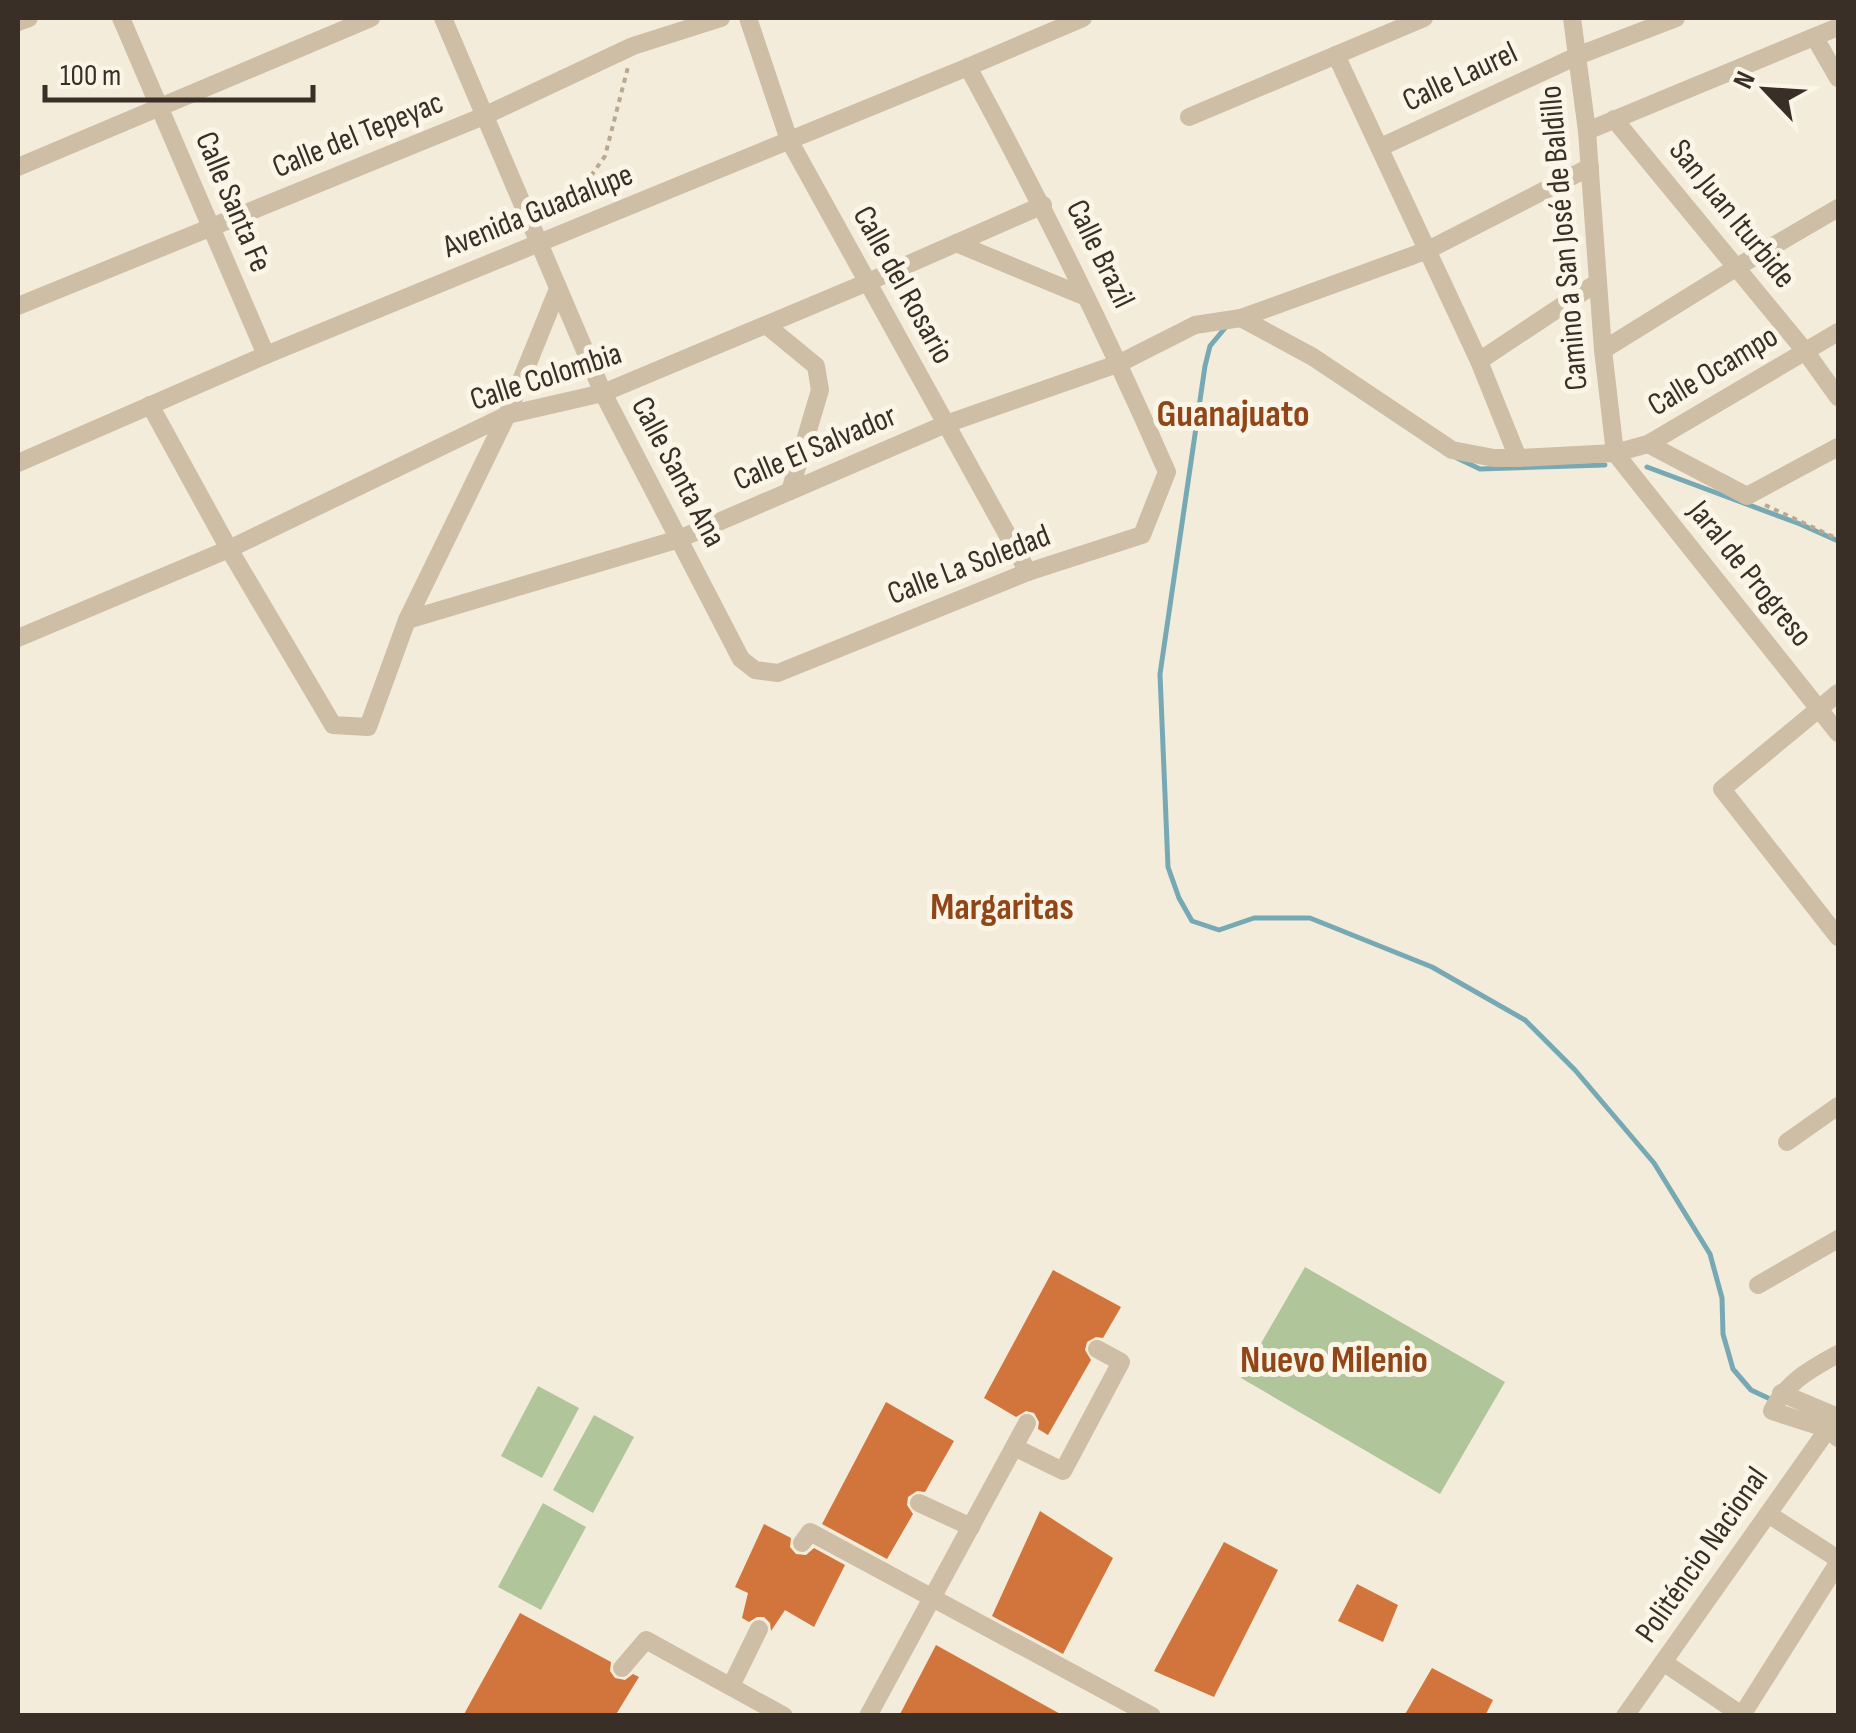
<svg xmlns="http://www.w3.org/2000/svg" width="1856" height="1733" font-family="'Sofia Sans Condensed',sans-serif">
	<rect width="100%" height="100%" fill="#f4ecdb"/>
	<g fill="#b0c599">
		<polygon points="1305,1267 1505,1382 1440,1494 1241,1378"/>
		<polygon points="538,1386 579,1408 542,1478 501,1456"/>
		<polygon points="594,1415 634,1437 593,1513 553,1490"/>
		<polygon points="543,1503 586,1527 541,1610 498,1587"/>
	</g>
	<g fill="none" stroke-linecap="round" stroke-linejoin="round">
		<g stroke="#77a9b4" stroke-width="5">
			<polyline points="1225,328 1210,346 1205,366 1160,674 1168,867 1179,898 1192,921 1219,930 1254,918 1310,918 1432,967 1525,1020 1575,1070 1654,1163 1710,1254 1722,1298 1723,1334 1733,1369 1751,1390 1768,1398"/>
			<polyline points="1457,458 1480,469 1605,465"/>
			<polyline points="1647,467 1800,524 1838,541"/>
		</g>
	</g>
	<g fill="#d1753c">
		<polygon points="1053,1270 1121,1307 1103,1338 1096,1337 1087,1342 1085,1350 1091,1360 1048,1435 1038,1429 1039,1422 1034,1413 1026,1411 1016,1417 984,1398"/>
		<polygon points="886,1402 954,1441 925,1492 917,1491 908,1497 907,1505 913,1514 887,1559 822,1524"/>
		<polygon points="1040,1511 1113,1558 1063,1654 992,1616"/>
		<polygon points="764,1524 791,1538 790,1547 796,1554 806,1555 814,1548 845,1565 814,1627 785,1610 771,1631 770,1623 764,1617 757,1617 749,1622 742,1618 748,1593 735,1587"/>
		<polygon points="1224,1542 1278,1570 1214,1697 1154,1671"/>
		<polygon points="1357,1584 1398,1605 1383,1642 1338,1621"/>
		<polygon points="520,1613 611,1662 610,1671 615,1678 625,1680 633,1674 639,1677 615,1716 463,1716"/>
		<polygon points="936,1645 1064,1716 899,1716"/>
		<polygon points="1432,1668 1493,1700 1485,1716 1404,1716"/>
	</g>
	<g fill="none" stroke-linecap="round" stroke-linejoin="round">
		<g stroke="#baa890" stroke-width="4" stroke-dasharray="5 5" stroke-linecap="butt">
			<polyline points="575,211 576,197 605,156 628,67"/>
			<polyline points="1765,505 1838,539"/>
		</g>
		<g stroke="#cebea6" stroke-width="18">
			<polyline points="121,18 266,355"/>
			<path d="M443,18l160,375 138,266 14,11 23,3 250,-101 114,-37 25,-63c-60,-138 -127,-272 -199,-405"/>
			<polyline points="748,18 789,140 1028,572"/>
			<polyline points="1572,18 1587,131 1603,350 1615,453"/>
			<polyline points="18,22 29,18"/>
			<polyline points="1815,38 1838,78"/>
			<polyline points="1336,55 1479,361 1518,458"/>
			<polyline points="1189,117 1424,18"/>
			<polyline points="1614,119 1805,351 1838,397"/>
			<polyline points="1587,131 1838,27"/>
			<polyline points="1381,147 1577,56 1676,18"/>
			<polyline points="18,167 371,18"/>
			<polyline points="956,243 1086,297"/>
			<polyline points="18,306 484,116 633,46 721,18"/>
			<polyline points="1241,318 1313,357 1452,450 1494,458 1518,458 1615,453 1648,444 1838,332"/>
			<polyline points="766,325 816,366 820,390 790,491"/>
			<polyline points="1603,350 1737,267 1838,208"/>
			<polyline points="1479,361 1598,282"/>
			<polyline points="150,405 229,549 333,725 368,727 407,620 507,415 558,289"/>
			<polyline points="1648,444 1747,496 1838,447"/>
			<polyline points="1615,453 1838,733"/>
			<polyline points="18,463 266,355 968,67 1083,18"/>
			<polyline points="407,620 679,539 946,424 1120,363 1195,325 1241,318 1428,250 1590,167"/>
			<polyline points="18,638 229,549 507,415 603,393 868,282 1043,205"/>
			<polyline points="1838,693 1722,789 1838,937"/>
			<polyline points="1787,1142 1838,1106"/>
			<polyline points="1758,1285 1838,1239"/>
			<path d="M1838,1354c-27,15 -52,28 -66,57l56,18 10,9"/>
			<polyline points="1781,1393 1838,1417"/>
			<polyline points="1014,1447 1063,1471 1121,1362 1097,1349"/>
			<polyline points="919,1503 971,1527"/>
			<polyline points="1768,1514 1838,1559"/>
			<polyline points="802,1543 810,1532 1152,1716"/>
			<polyline points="1663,1662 1743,1716"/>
			<polyline points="622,1668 646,1640 784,1716"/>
			<polyline points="731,1686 759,1629"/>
			<polyline points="1742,1715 1838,1563"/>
			<polyline points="868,1716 1027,1423"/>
			<polyline points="1625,1716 1828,1429"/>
		</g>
	</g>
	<g text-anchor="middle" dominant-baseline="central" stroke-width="10" stroke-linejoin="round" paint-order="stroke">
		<g font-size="32" fill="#392f27" stroke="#fbf5e8">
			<text transform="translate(1460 77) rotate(-25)">Calle Laurel</text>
			<text transform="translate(358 135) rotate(-22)">Calle del Tepeyac</text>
			<text transform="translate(233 202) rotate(67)">Calle Santa Fe</text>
			<text transform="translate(538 211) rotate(-22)">Avenida Guadalupe</text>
			<text transform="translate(1732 214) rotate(51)">San Juan Iturbide</text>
			<text transform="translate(1564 238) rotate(-95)">Camino a San José de Baldillo</text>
			<text transform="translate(1100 254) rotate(64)">Calle Brazil</text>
			<text transform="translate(903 285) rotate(61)">Calle del Rosario</text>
			<text transform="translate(1713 371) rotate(-31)">Calle Ocampo</text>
			<text transform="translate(546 377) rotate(-18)">Calle Colombia</text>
			<text transform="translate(815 448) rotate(-23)">Calle El Salvador</text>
			<text transform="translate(678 472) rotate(62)">Calle Santa Ana</text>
			<text transform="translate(969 565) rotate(-21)">Calle La Soledad</text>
			<text transform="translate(1750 574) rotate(51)">Jaral de Progreso</text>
			<text transform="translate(1702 1555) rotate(-55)">Politéncio Nacional</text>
		</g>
		<g font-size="38" font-weight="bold" fill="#904618" stroke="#fbf5e8">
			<text x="1233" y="414">Guanajuato</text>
			<text x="1002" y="907">Margaritas</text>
			<text x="1334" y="1360">Nuevo Milenio</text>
		</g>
	</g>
	<rect width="1856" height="1733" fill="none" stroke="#392f27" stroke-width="40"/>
	<g transform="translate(1766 90) rotate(295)" stroke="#fbf5e8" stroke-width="8" paint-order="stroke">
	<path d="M0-8L18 38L0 25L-18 38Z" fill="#392f27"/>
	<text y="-15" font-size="28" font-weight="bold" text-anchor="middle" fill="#392f27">N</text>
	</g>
	<path d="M45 85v15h268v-15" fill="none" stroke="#392f27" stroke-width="5"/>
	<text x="60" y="85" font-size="30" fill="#392f27" stroke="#fbf5e8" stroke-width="8" paint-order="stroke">100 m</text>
</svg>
